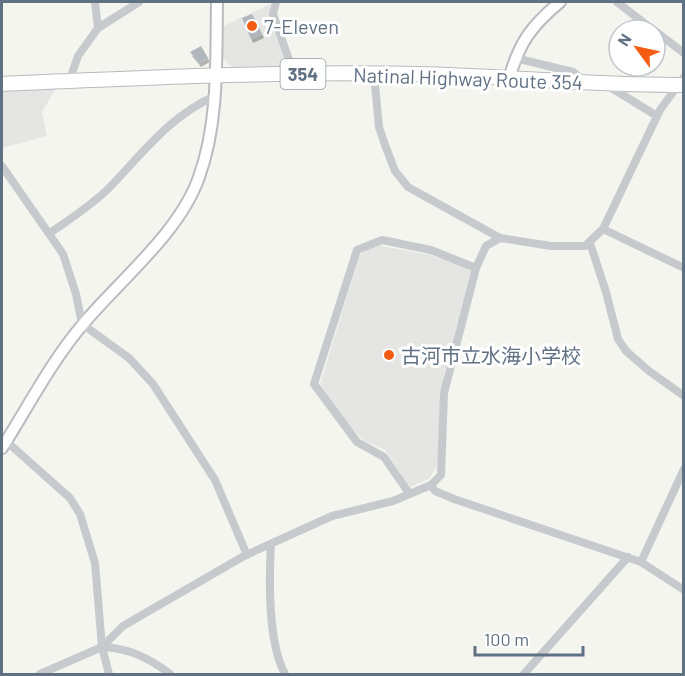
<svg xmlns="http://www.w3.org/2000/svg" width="685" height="676" font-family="Barlow,'Noto Sans JP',sans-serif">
	<defs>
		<filter id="shadow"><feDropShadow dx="2" dy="4" stdDeviation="0" flood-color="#0004"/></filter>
	</defs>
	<rect width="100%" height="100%" fill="#f5f5f0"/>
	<g fill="#e5e6e4">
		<polygon points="270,4 270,13 287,65 285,68 234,67 227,63 220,53 222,27"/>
		<polygon points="57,87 42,112 47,136 2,148 2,90"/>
		<polygon points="377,245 431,255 472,269 461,317 444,373 438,465 429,479 410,487 385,450 364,441 335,411 320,384 360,254"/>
	</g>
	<g fill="#b1b7bd" filter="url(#shadow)">
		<polygon points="252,14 262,34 251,39 242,18"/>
		<polygon points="201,46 208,58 199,63 190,52"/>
	</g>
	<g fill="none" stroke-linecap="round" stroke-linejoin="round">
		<g stroke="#b8bcc1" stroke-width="14">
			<g id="secondary">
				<path d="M509,79c10,-36 22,-53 51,-77"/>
				<path d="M2,448c26,-41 50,-88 82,-125 37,-44 96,-91 115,-146 20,-55 17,-118 18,-175"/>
			</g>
		</g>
		<g stroke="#b8bbbe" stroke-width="16">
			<path id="highway" d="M2,84c139,-6 278,-13 418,-10 88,2 175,12 264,11"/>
		</g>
		<g stroke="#c7cacd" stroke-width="8">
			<polyline points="95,2 98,28"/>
			<polyline points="276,2 273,14 294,74"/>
			<polyline points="617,2 653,30"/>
			<polyline points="655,31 684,53"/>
			<polyline points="515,58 573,72 586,82"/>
			<polyline points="374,74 379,127 385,145 395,171 408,187 500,238 551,246 585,246 603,229 660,110 684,77"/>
			<polyline points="69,82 78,56 98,28 139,2"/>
			<polyline points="605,84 657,116"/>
			<polyline points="2,166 63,254 76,294 82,324 129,358 153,384 215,480 247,555"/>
			<polyline points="603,229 684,268"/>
			<path d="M50,233c20,-14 42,-28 59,-45 32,-33 61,-72 104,-91"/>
			<polyline points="590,243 606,292 618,339 626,351 649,371 684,396"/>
			<polyline points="6,441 70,498 80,514 95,563 102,647 109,674"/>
			<polyline points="431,485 435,491 454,499 641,562 684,590"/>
			<polyline points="409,493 384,457 357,442 314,384 357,250 382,240 431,250 476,268"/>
			<path d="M271,544c-2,35 -3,99 14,130"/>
			<polyline points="641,562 684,469"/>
			<path d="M102,647c27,1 47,11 68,27"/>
			<polyline points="40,674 102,647 123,626 244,556 332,516 393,501 431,485 441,475 444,393 476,268 486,246 500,238"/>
			<polyline points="524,674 628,557"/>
		</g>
		<use href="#secondary" stroke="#fff" stroke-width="10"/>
		<use href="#highway" stroke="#fff" stroke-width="14"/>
	</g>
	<g fill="#f35c12" stroke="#fff" stroke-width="2">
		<circle cx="252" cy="26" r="6"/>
		<circle cx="389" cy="355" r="6"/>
	</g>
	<g text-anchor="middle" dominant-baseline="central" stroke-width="6" stroke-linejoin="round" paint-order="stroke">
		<rect fill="#fff" stroke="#909ca9" stroke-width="1.5" x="280.5" y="59" width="45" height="30" rx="4.5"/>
		<g font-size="18" font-weight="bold" fill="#617184">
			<text x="303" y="74">354</text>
		</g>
		<g font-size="20" fill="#617184" stroke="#fff" text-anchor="start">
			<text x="264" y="26">7-Eleven</text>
			<text x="401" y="355">古河市立水海小学校</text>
		</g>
		<g font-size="20" fill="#617184" stroke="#fff">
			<text transform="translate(468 78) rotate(2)">Natinal Highway Route 354</text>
		</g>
	</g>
	<rect width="685" height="676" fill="none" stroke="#617184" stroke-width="6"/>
	<g transform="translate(637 48) rotate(303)"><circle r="28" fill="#ffffff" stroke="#c0c6ce" stroke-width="1.5"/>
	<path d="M0-4.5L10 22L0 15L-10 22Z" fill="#f35c12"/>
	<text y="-9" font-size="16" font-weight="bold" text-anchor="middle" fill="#617184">N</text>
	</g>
	<path d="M475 646v9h108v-9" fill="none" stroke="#617184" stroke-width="3"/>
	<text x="484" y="646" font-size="18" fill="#617184" stroke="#ffffff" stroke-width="4.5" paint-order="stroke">100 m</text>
</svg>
